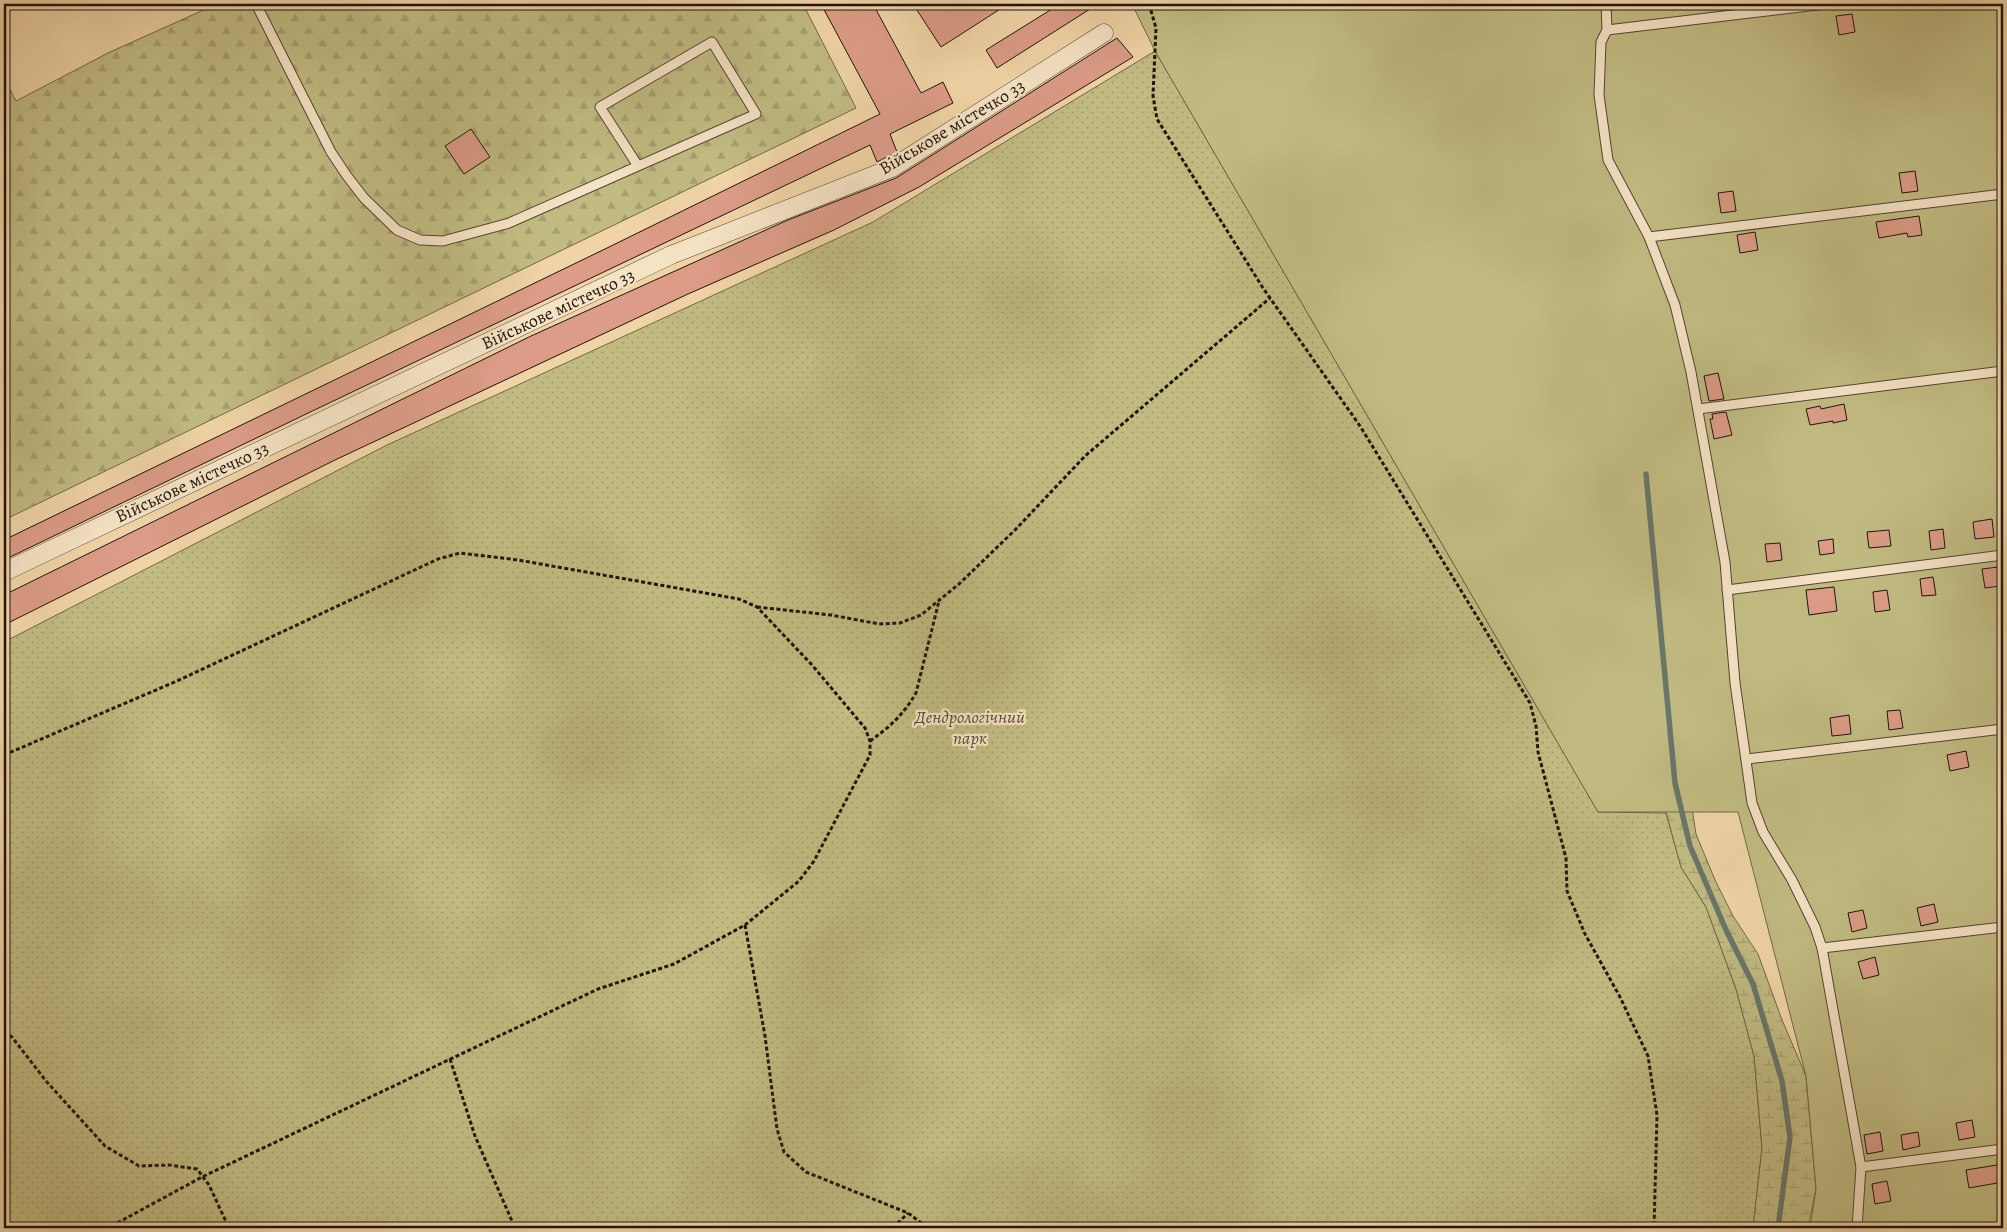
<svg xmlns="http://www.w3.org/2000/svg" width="2007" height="1232" font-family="Alegreya,serif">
	<defs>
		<pattern id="grass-dots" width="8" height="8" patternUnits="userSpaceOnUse" patternTransform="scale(1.25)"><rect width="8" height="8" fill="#c1bb82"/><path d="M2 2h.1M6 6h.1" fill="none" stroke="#a5a06f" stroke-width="1.8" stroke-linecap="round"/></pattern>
		<pattern id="forest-firs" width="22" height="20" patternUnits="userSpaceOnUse" patternTransform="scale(1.25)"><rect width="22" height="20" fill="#c1bb82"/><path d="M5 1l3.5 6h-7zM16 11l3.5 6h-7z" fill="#a5a06f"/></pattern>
		<pattern id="wetland-marsh" width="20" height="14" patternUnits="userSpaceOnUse" patternTransform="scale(1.25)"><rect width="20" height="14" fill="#c1bb82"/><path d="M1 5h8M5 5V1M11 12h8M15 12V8" fill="none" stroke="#a5a06f"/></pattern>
	</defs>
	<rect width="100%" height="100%" fill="#f0d4a6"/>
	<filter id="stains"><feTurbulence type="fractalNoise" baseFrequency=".004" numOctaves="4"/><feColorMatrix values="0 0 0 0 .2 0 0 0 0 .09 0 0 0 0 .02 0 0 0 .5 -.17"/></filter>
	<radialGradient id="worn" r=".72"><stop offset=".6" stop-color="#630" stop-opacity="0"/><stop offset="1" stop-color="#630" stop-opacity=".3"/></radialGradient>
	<polygon fill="url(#grass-dots)" stroke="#706848" points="1155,51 1598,812 1666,813 1681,867 1706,907 1736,989 1754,1056 1762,1148 1753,1228 4,1228 4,642 387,445 873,222"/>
	<polygon fill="url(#forest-firs)" stroke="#706848" points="217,4 803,4 856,108 4,520 4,78 16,101 110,52"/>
	<polygon fill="url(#wetland-marsh)" stroke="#706848" points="1677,712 1696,834 1715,880 1733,916 1758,954 1782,1020 1806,1076 1816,1189 1808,1228 1753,1228 1762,1148 1754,1056 1736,989 1706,907 1681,867 1656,776"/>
	<polygon fill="#c1bb82" stroke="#706848" points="1132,4 2003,4 2003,1228 1810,1228 1816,1189 1806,1076 1738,812 1598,812 1155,51"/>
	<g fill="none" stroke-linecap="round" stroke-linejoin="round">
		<polyline stroke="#69766a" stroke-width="5.5" points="1646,474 1675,783 1690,846 1726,930 1753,984 1782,1081 1790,1137 1778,1228"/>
	</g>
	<g fill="#dc9c87" stroke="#1f140e">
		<polygon points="821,4 873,4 921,93 943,82 953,103 890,134 897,152 877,162 870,145 304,415 4,560 4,540 607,248 880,114"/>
		<polygon points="913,4 1008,4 941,47"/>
		<polygon points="1060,4 1098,4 997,68 986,50"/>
		<polygon points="1852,14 1855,32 1839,35 1836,16"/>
		<polygon points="1117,38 1133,57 919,187 834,230 688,294 335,460 4,625 4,595 531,336 788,220 896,178"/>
		<polygon points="471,129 490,157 464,174 445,146"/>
		<polygon points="1915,171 1918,191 1902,193 1899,173"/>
		<polygon points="1733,191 1736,211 1721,213 1718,193"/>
		<polygon points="1919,216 1922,235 1908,237 1907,233 1879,238 1876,222"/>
		<polygon points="1755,232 1758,250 1740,253 1737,235"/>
		<polygon points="1718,373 1724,399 1709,401 1704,376"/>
		<polygon points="1844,404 1847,420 1833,423 1833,421 1810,425 1806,409 1820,406 1821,409"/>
		<polygon points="1726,412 1732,435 1714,439 1710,419 1713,419 1712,414"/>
		<polygon points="1992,519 1994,537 1975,539 1973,522"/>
		<polygon points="1943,529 1945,548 1931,550 1929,531"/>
		<polygon points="1889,530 1891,546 1869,548 1867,532"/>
		<polygon points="1833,539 1834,553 1820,555 1818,541"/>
		<polygon points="1780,543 1782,560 1767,562 1765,544"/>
		<polygon points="1998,567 2000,586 1985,588 1982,569"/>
		<polygon points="1933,577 1936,595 1922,596 1920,579"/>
		<polygon points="1834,587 1837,611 1809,615 1806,590"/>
		<polygon points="1887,590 1890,610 1875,612 1873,592"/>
		<polygon points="1900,710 1903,728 1889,730 1887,711"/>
		<polygon points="1849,715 1851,734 1832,736 1830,718"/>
		<polygon points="1966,751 1969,767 1950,771 1947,755"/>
		<polygon points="1934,904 1938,922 1921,926 1917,908"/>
		<polygon points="1863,910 1867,928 1852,932 1848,913"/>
		<polygon points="1875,957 1879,975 1863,979 1858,962"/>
		<polygon points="1972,1120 1975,1137 1959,1140 1956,1123"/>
		<polygon points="1880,1132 1883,1151 1867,1154 1864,1135"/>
		<polygon points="1918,1132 1920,1146 1903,1150 1901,1135"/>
		<polygon points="2003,1164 2003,1182 1969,1188 1966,1170"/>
		<polygon points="1887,1181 1891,1201 1875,1204 1872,1184"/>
	</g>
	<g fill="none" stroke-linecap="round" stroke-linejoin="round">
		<g stroke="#534434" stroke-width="11">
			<g id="service">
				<polyline points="256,4 331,152 347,176 364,198 397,230 420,240 443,241 509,223 756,114 712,42 600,107 638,166"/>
				<polyline points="1606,4 1607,30 1601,42 1599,95 1608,160 1649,237 1675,305 1691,372 1725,562 1735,683 1752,803 1763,832 1792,880 1815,927 1822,948 1861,1167 1857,1228"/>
				<polyline points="1607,30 1825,4"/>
				<polyline points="1649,237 2003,194"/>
				<polyline points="1698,409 2003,371"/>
				<polyline points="1727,590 2003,555"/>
				<polyline points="1747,759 2003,729"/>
				<polyline points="1822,948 2003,927"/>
				<polyline points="1861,1167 2003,1149"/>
			</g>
		</g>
		<g stroke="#534434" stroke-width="19">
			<polyline id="minor" points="4,572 671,255 892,168 1104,33"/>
		</g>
		<g stroke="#1f140e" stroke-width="3" stroke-dasharray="4 2.5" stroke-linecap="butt">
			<polyline points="1149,4 1156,28 1153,96 1157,119 1263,288 1360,426 1530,703 1536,726 1538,752 1566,858 1567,891 1585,934 1620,997 1648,1056 1657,1115 1654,1228"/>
			<polyline points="757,607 831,615 879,624 900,623 921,615 959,584 1015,530 1085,456 1270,298"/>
			<path d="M870,741c21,-15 33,-26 46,-48l23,-92"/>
			<polyline points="4,755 177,681 438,559 460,553 518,560 739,599 757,607 812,665 865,728 870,741 870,755 814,861 799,881 745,925 674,964 598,989 202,1177 108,1228"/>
			<polyline points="745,925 765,1036 777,1129 784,1152 806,1172 908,1213 928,1228"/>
			<polyline points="4,1032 12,1037 46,1081 105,1146 139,1166 169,1165 197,1169 209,1185 229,1228"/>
			<polyline points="450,1059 475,1136 515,1228"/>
			<polyline points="893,1228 908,1213"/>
		</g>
		<use href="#service" stroke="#f5e3c5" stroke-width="9"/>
		<use href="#minor" stroke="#f5e3c5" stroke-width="18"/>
	</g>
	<g text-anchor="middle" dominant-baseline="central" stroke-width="4.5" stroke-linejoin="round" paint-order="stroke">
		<g font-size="18" fill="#1f140e" stroke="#f5e3c5">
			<text transform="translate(952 127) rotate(-31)">Військове містечко 33</text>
			<text transform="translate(558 309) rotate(-25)">Військове містечко 33</text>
			<text transform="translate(192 482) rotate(-25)">Військове містечко 33</text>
		</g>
		<g font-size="18" font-style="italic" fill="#584e37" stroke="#f5e3c5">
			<text x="970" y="717">Дендрологічний<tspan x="970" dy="21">парк</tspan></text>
		</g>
	</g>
	<rect width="2007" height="1232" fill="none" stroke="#f0d4a6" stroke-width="20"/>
	<rect x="5" y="5" width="1997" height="1222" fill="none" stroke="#1f140e" stroke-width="2.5"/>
	<rect x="10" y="10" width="1987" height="1212" fill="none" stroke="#1f140e"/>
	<rect width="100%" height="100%" filter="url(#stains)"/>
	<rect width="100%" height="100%" fill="url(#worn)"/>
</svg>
